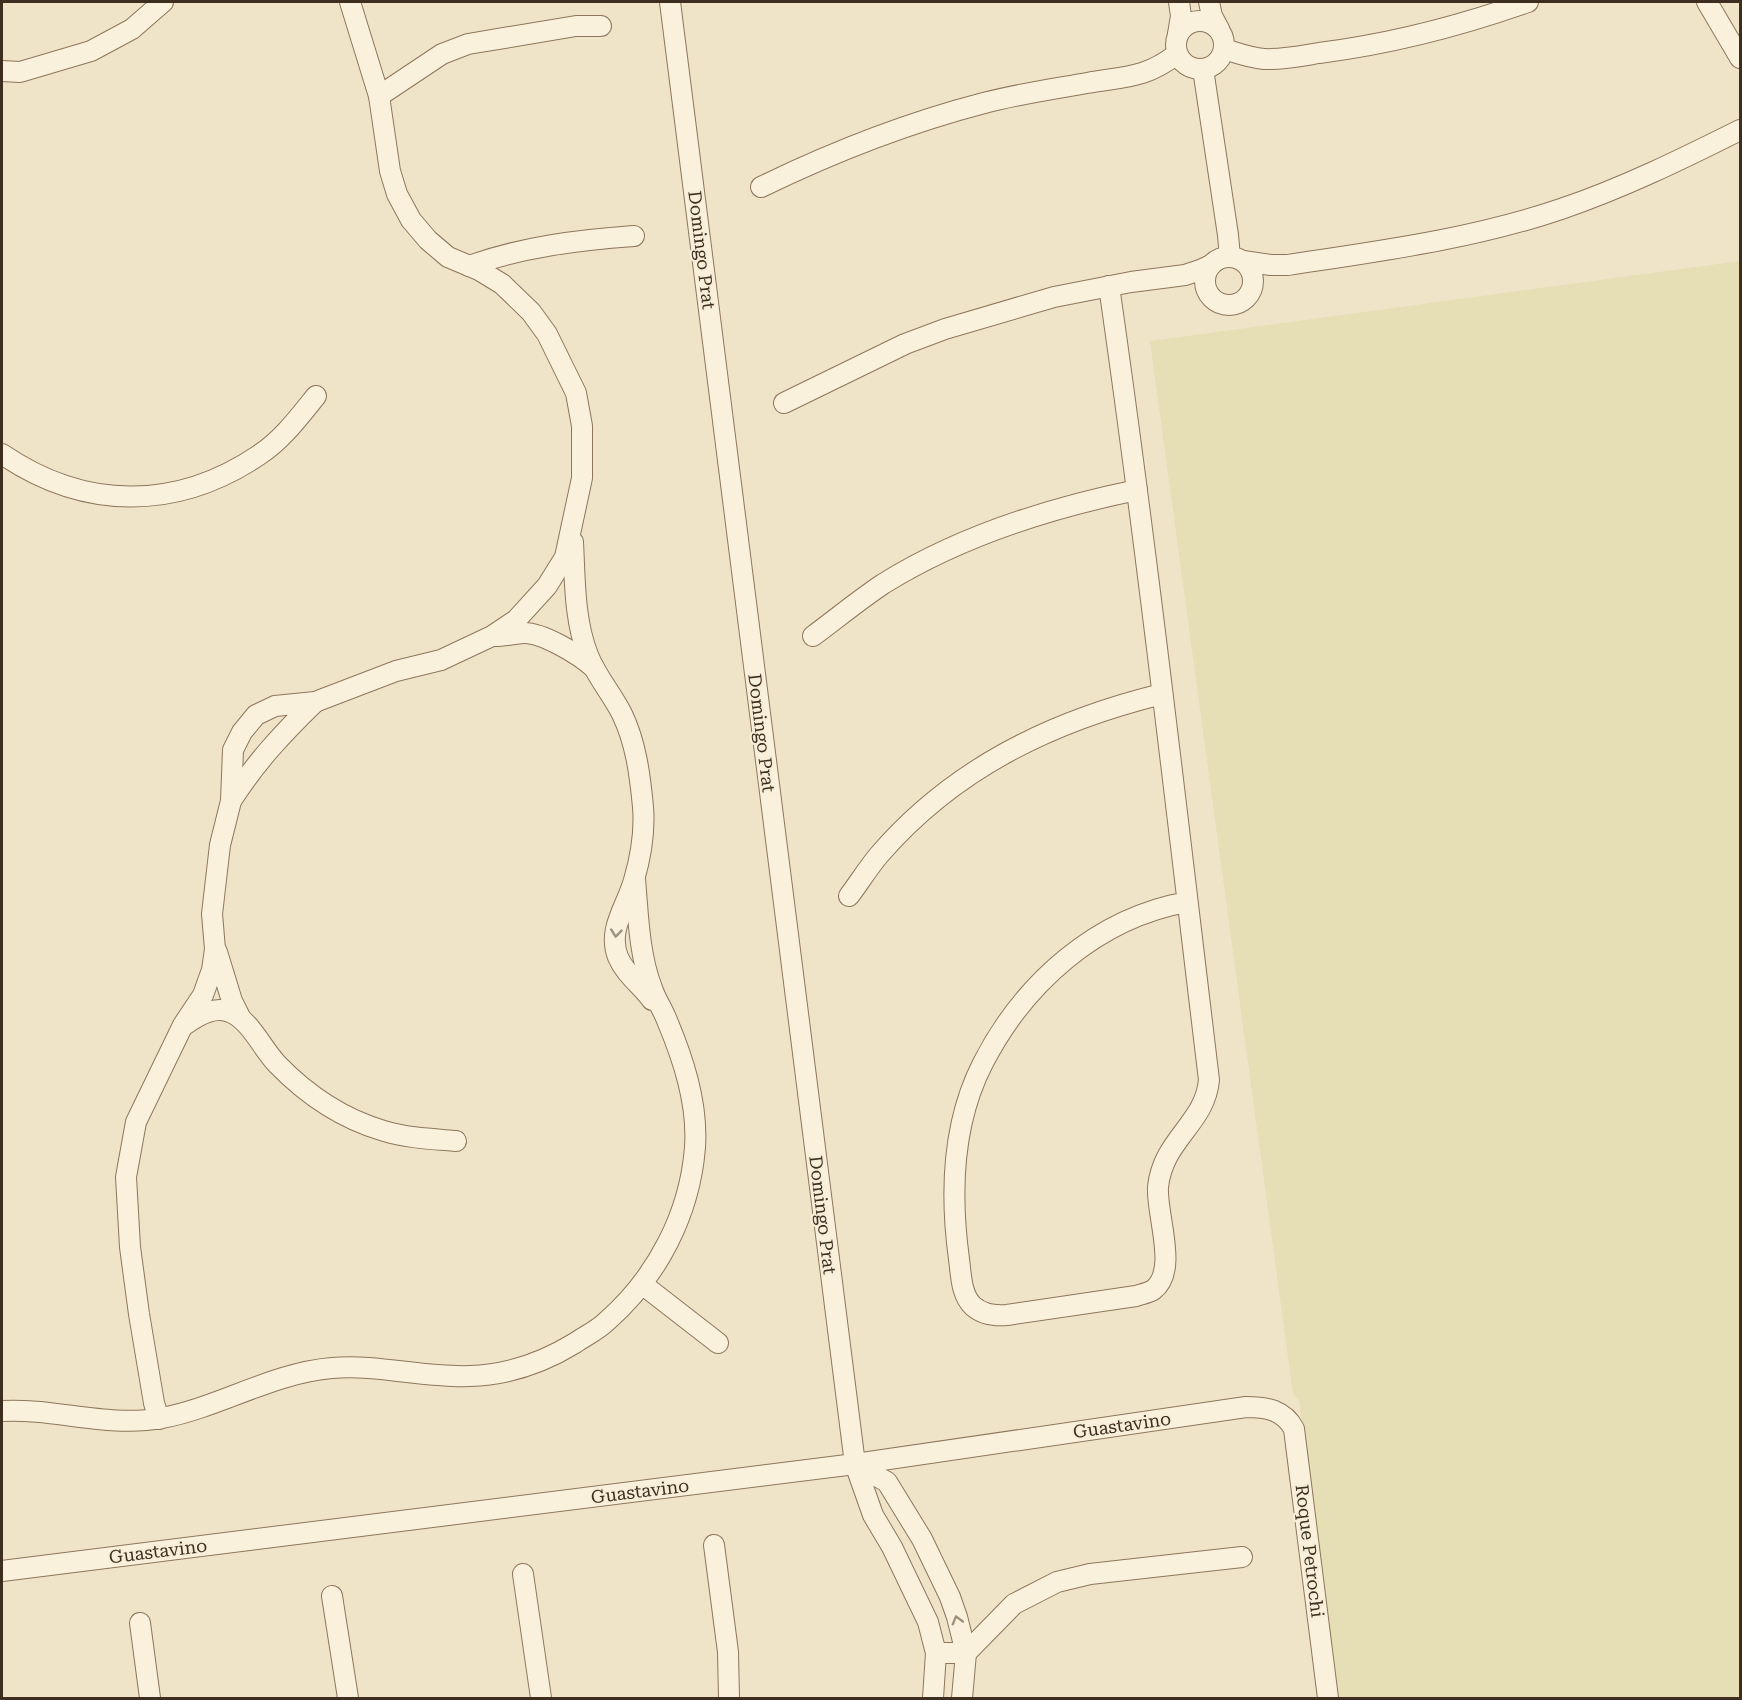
<svg xmlns="http://www.w3.org/2000/svg" width="1742" height="1700" font-family="'Roboto Serif',serif">
	<rect width="100%" height="100%" fill="#f0e4c8"/>
	<polygon fill="#e6deb5" points="1740,261 1740,1698 1339,1698 1299,1400 1293,1394 1150,341"/>
	<g fill="none" stroke-linecap="round" stroke-linejoin="round">
		<g stroke="#8d765c" stroke-width="22">
			<g id="minor">
				<polyline points="670,2 855,1464 873,1515 892,1547 928,1622 936,1653 933,1698"/>
				<polyline points="1209,2 1212,16 1219,29"/>
				<polyline points="1707,2 1740,58"/>
				<circle cx="1200" cy="45" r="24"/>
				<polyline points="1178,34 1181,16 1179,2"/>
				<path d="M1224,49c13,4 26,9 40,10 18,1 37,-3 55,-6 72,-9 141,-27 209,-51"/>
				<polyline points="1203,69 1228,235 1230,257"/>
				<polyline points="2,71 20,72 91,51 132,29 163,2"/>
				<polyline points="379,96 442,54 468,44 576,26 601,26"/>
				<path d="M761,187c72,-35 146,-64 223,-84 34,-9 69,-14 103,-20 39,-7 57,-4 90,-29"/>
				<circle cx="1229" cy="281" r="24"/>
				<path d="M1243,261l28,4h17c92,-14 185,-26 273,-56 62,-21 121,-50 179,-79"/>
				<path d="M469,266c53,-19 109,-26 165,-30"/>
				<path d="M1109,286c38,264 68,529 100,794 -4,44 -46,59 -51,107 -2,28 21,84 -5,103 -5,3 -11,4 -17,6l-129,19c-12,1 -24,0 -34,-9 -12,-11 -12,-32 -14,-47 -9,-66 -7,-136 24,-196 41,-80 114,-145 204,-161"/>
				<polyline points="784,403 905,344 945,329 1054,297 1131,282 1185,275 1200,270 1211,265"/>
				<path d="M2,454c82,56 174,57 257,1 23,-15 40,-38 57,-59"/>
				<path d="M573,542c2,36 1,78 15,113 8,21 24,39 34,59 14,29 18,61 21,93 2,24 -2,49 -9,73 -7,26 -27,49 -16,77 7,17 24,29 34,43"/>
				<path d="M495,636c9,0 18,-2 28,-3 19,-1 57,22 71,35"/>
				<path d="M813,636c23,-17 46,-36 70,-52 77,-48 166,-76 254,-94"/>
				<path d="M231,801c24,-38 52,-68 84,-99"/>
				<path d="M849,896c10,-13 19,-28 30,-41 75,-87 173,-134 283,-161"/>
				<polyline points="217,952 232,1001 240,1017"/>
				<path d="M186,1024c13,-9 30,-19 46,-11 19,9 30,35 45,51 29,30 66,55 107,67 23,7 48,8 72,10"/>
				<polyline points="642,1284 718,1343"/>
				<path d="M2,1411c53,-3 106,17 160,7 58,-11 110,-45 170,-50 46,-4 92,10 138,8 37,-1 74,-14 105,-33 10,-7 23,-13 32,-22 50,-44 83,-107 88,-174 3,-44 -12,-89 -29,-129 -4,-10 -11,-20 -14,-30 -13,-33 -14,-75 -17,-109"/>
				<polyline points="159,1419 154,1403 139,1314 130,1247 126,1177 136,1122 183,1025 203,995 212,970 215,949 212,914 220,845 231,801 233,750 242,732 256,715 275,706 315,702 396,671 441,660 492,636 516,620 547,586 565,557 582,478 582,426 576,393 547,334 531,312 502,284 479,270 448,257 428,240 411,220 397,194 390,171 379,96 350,2"/>
				<polyline points="855,1464 887,1482 922,1539 950,1597 957,1617 966,1653 962,1698"/>
				<polyline points="714,1545 728,1652 729,1698"/>
				<path d="M2,1571l853,-107 391,-57c21,0 38,3 48,22l34,269"/>
				<polyline points="523,1574 541,1698"/>
				<polyline points="332,1596 348,1698"/>
				<polyline points="140,1623 150,1698"/>
				<polyline points="936,1653 966,1653 1014,1604 1057,1582 1090,1574 1242,1557"/>
			</g>
		</g>
		<use href="#minor" stroke="#faf1dc" stroke-width="20"/>
	</g>
	<defs><path id="oneway-chevron" d="M-2-3.5L2.5 0L-2 3.5" fill="none" stroke-width="1.6" stroke-linecap="round" stroke-linejoin="round" transform="scale(1.5)"/></defs>
	<g stroke="#9c907e">
		<use href="#oneway-chevron" transform="translate(616 933) rotate(96)"/>
		<use href="#oneway-chevron" transform="translate(957 1620) rotate(-106)"/>
	</g>
	<g text-anchor="middle" dominant-baseline="central" stroke-width="4.5" stroke-linejoin="round" paint-order="stroke">
		<g font-size="18" fill="#3d2e20" stroke="#f7eed8">
			<text transform="translate(702 250) rotate(83)">Domingo Prat</text>
			<text transform="translate(762 733) rotate(83)">Domingo Prat</text>
			<text transform="translate(823 1215) rotate(83)">Domingo Prat</text>
			<text transform="translate(1122 1425) rotate(-8)">Guastavino</text>
			<text transform="translate(640 1491) rotate(-7)">Guastavino</text>
			<text transform="translate(158 1551) rotate(-7)">Guastavino</text>
			<text transform="translate(1310 1551) rotate(83)">Roque Petrochi</text>
		</g>
	</g>
	<rect width="1742" height="1700" fill="none" stroke="#3d2e20" stroke-width="6"/>
</svg>
